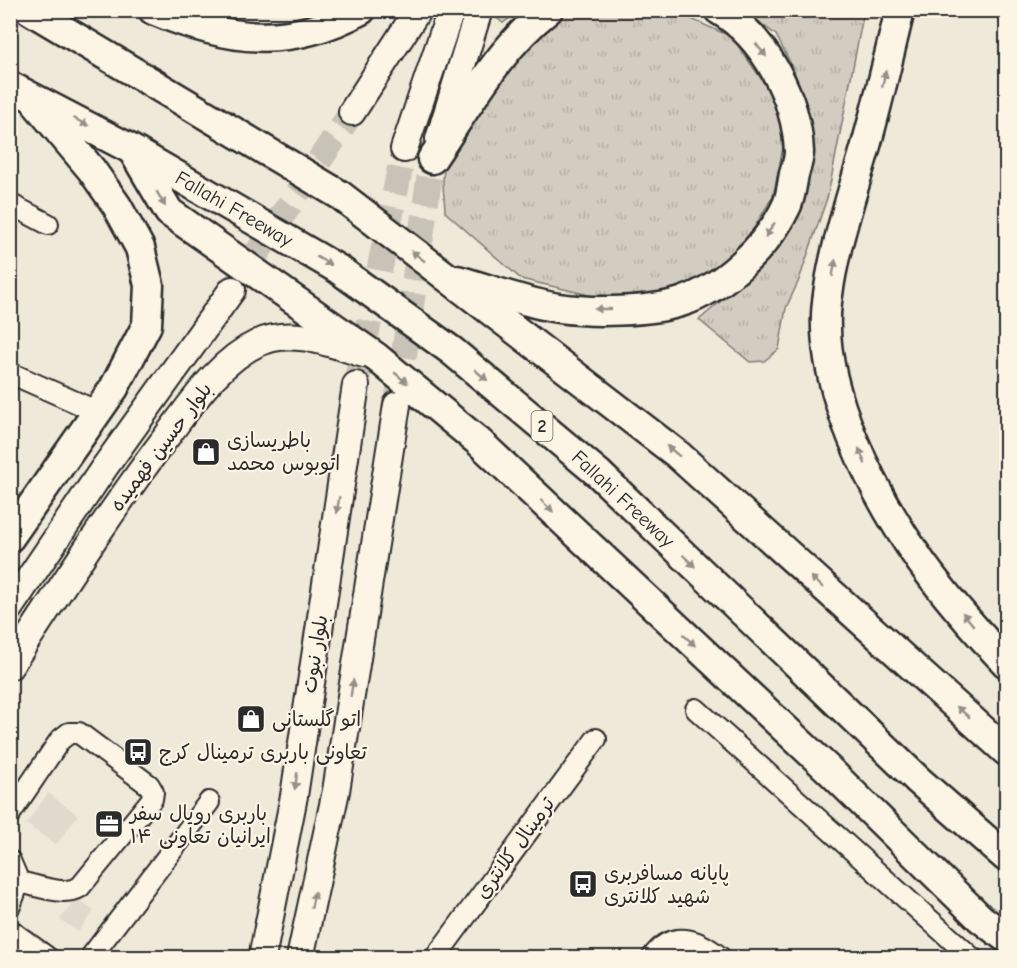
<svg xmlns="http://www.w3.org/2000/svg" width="1017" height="968" font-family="'Comic Neue','Playpen Sans Arabic',sans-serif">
	<defs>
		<pattern id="grass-tufts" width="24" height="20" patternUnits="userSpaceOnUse" patternTransform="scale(1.5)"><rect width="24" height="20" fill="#d2cdc0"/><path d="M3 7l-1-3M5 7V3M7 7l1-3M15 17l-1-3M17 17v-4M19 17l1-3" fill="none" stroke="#b4b0a5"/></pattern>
	</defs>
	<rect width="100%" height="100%" fill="#efe9da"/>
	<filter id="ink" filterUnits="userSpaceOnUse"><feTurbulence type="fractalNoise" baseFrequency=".0167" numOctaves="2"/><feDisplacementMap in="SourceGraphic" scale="12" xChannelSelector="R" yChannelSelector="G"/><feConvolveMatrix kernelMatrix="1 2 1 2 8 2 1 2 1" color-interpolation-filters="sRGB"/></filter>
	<g filter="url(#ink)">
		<g fill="#e0dacc">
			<polygon points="48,793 78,815 56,845 26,824"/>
			<polygon points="77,899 94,911 78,932 60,919"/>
		</g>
		<g fill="url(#grass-tufts)" stroke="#7e7c76" stroke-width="1.5">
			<path d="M665,10l15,4 52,23 46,66 6,40 -11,53 -31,52 -41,35 -86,18 -94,-22 -76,-67c0,-13 -4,-29 -1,-41 2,-17 80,-134 94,-146 25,-19 96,-14 127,-15z"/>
			<polygon points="494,11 494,10 519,11 503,23 493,15"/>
			<polygon points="745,11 864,11 828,195 799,280 786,308 779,349 764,361 750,362 699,320 766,262 792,215 806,172 812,128 793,68 776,35"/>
		</g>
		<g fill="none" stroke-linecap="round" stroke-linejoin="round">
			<g stroke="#c8c3b7" stroke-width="26" stroke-dasharray="26 13" stroke-linecap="butt">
				<polyline points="232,290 352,112"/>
				<polyline points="356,385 404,149"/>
				<polyline points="398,396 432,159"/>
			</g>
			<g stroke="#2b2b2b" stroke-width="24">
				<g id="minor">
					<polyline points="10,204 48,224"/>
					<polyline points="10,373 98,412"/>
					<polyline points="696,709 972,958"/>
					<path d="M10,814l50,-74 9,-7h10l70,52 4,7 -1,7 -72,88c-16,10 -44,-2 -61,-5"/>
					<polyline points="10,861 19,882 10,906"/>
					<polyline points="10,930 48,958"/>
					<polyline points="90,958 209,802"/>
					<polyline points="435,958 596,739"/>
					<path d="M652,958c20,-29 46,-19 69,0"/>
				</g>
			</g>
			<g stroke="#2b2b2b" stroke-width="30">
				<g id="major">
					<polyline points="352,112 418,10"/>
					<polyline points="439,139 479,10"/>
					<polyline points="404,149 451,10"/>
					<polyline points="10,607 104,468 232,290"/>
					<path d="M10,666c51,-78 101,-156 157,-230 25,-33 52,-75 91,-93 34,-16 73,1 106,11"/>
					<polyline points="262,958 294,796 356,385"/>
					<polyline points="300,958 336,791 397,405"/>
				</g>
			</g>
			<g stroke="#2b2b2b" stroke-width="33">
				<g id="highway">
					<polyline points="30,10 340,195 677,454 1006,751"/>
					<path d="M153,10c75,31 134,40 208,0"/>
					<path d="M900,10c-12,49 -23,98 -37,146 -14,48 -30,96 -36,146 -10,84 47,193 94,260 25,35 56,70 85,101"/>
					<polyline points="10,86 131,149 338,269 452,351 599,474 918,780 1006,857"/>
					<polyline points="133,151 169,212 376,357 479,442 829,770 980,918 1006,938"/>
					<path d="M432,159c35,-51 66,-110 116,-149"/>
					<path d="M457,280c33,9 68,23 102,28 33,5 90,4 122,-6 41,-13 88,-57 106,-97 4,-9 5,-21 7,-31 2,-6 5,-15 5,-22 -2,-53 -34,-115 -80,-142"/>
					<polyline points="10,537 114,388 147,325 149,285 140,248 117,206 91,169 38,106"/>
				</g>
			</g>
			<use href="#minor" stroke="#fcf5e5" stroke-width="20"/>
			<use href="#major" stroke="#fcf5e5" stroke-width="26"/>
			<use href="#highway" stroke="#fcf5e5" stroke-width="28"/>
		</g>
		<defs><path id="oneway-solid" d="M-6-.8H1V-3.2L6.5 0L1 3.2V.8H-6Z" transform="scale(1.5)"/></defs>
		<g fill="#949088">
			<use href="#oneway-solid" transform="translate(761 50) rotate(51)"/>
			<use href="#oneway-solid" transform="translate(884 79) rotate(-77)"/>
			<use href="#oneway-solid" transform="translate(81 122) rotate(28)"/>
			<use href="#oneway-solid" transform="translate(161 199) rotate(60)"/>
			<use href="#oneway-solid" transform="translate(770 230) rotate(123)"/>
			<use href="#oneway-solid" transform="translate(418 256) rotate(-142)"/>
			<use href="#oneway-solid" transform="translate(324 261) rotate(30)"/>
			<use href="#oneway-solid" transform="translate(834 268) rotate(-80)"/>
			<use href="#oneway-solid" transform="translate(603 309) rotate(-180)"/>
			<use href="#oneway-solid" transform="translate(481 375) rotate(40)"/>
			<use href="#oneway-solid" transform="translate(401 378) rotate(40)"/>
			<use href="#oneway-solid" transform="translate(673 451) rotate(-141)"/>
			<use href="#oneway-solid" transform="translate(862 456) rotate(-112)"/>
			<use href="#oneway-solid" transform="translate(338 505) rotate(99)"/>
			<use href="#oneway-solid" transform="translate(547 506) rotate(43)"/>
			<use href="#oneway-solid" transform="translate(689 561) rotate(44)"/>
			<use href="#oneway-solid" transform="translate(817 582) rotate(-138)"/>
			<use href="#oneway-solid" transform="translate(968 619) rotate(-130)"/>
			<use href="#oneway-solid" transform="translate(689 640) rotate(43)"/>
			<use href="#oneway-solid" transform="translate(352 688) rotate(-81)"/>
			<use href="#oneway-solid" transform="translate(963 712) rotate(-139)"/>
			<use href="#oneway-solid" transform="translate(296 781) rotate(98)"/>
			<use href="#oneway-solid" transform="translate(313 900) rotate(-78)"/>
		</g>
	</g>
	<defs>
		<g id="shop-square" transform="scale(1.5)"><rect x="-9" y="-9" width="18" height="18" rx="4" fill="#2b2b2b" stroke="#fcf5e5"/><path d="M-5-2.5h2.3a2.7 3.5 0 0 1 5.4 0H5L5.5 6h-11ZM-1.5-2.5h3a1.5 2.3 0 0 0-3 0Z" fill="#fff"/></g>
		<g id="bus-square" transform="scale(1.5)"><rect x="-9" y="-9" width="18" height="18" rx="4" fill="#2b2b2b" stroke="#fcf5e5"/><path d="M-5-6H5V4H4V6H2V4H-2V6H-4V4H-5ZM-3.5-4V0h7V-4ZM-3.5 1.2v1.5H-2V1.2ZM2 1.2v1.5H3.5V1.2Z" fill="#fff"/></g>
		<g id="office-square" transform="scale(1.5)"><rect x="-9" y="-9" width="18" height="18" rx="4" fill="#2b2b2b" stroke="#fcf5e5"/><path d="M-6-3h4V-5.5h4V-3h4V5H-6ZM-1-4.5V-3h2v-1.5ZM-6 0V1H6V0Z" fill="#fff"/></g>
	</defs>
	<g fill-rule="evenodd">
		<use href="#shop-square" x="206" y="452"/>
		<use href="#shop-square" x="251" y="719"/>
		<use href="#bus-square" x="138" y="752"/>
		<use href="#office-square" x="109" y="824"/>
		<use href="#bus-square" x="583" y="884"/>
	</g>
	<g text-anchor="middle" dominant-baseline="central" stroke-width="4.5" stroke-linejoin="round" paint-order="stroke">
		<rect fill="#fcf5e5" stroke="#6a6863" stroke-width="1.5" x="531.5" y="411" width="21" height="30" rx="4.5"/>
		<g font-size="18" font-weight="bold" fill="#2b2b2b">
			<text x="542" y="426">2</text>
		</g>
		<g font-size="20" fill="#2b2b2b" stroke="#fcf5e5">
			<text transform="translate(234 209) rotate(30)">Fallahi Freeway</text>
			<text transform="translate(161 447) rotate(-53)">بلوار حسین فهمیده</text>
			<text transform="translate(623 499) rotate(43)">Fallahi Freeway</text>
			<text transform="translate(315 654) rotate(-81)">بلوار نبوت</text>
			<text transform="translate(515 848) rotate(-54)">ترمینال کلانتری</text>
		</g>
		<g font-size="20" fill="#2b2b2b" stroke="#fcf5e5" text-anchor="start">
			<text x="227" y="440">باطریسازی<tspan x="227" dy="23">اتوبوس محمد</tspan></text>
			<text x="272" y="719">اتو گلستانی</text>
			<text x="159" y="752">تعاونی باربری ترمینال کرج</text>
			<text x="130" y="813">باربری رویال سفر<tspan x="130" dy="23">ایرانیان تعاونی ۱۴</tspan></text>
			<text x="604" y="873">پایانه مسافربری<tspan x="604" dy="23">شهید کلانتری</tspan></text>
		</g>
	</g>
	<rect width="1017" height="968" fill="none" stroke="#fcf5e5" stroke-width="36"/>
	<rect x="18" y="18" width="981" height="932" fill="none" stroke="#2b2b2b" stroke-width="2" filter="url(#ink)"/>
</svg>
